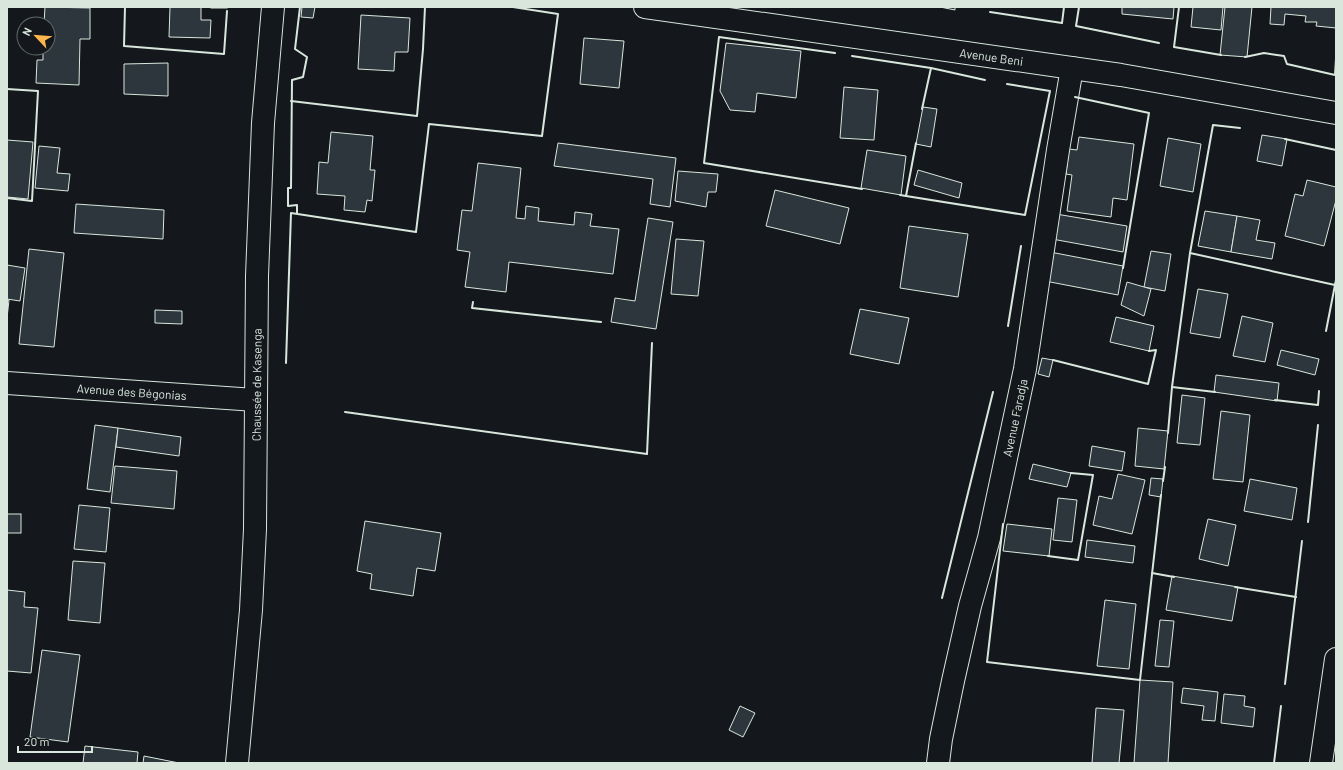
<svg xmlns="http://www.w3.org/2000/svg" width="1343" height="770" font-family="Barlow,sans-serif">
	<rect width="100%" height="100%" fill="#14181c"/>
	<g fill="#2c363c" stroke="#d8e6dc">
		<polygon points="45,7 90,8 90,39 80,39 79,85 36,83 37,60 43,60 43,48 48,48 48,24 44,24"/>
		<polygon points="170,7 201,7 201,20 211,20 210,38 169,37"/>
		<rect x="211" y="7" width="16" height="1"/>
		<polygon points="302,7 315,7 313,18 301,17"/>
		<polygon points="940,7 955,7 955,10"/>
		<polygon points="1122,7 1174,7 1173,19 1122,14"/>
		<polygon points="1193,7 1223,7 1221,30 1191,27"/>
		<polygon points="1225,7 1252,7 1247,57 1220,55"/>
		<polygon points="1271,7 1336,7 1336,28 1316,26 1317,22 1305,22 1306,16 1285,14 1284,25 1270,24"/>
		<polygon points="361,15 410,18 408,52 395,52 394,71 358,69"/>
		<polygon points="584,38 624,41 619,88 580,84"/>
		<polygon points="726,43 801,51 796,98 757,93 755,112 730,110 720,91"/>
		<polygon points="168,63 168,96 124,94 124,64"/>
		<polygon points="844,87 878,90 874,140 840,138"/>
		<polygon points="923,107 937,109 931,147 916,144"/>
		<polygon points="331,132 373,136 370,170 375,170 372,201 367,200 365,212 344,210 345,196 317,194 319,162 328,163"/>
		<polygon points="1262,135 1287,139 1282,166 1257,161"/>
		<polygon points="1079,137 1134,144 1127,200 1113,198 1111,217 1067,211 1072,175 1066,174 1069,149 1077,150"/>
		<polygon points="1168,138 1201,144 1193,192 1160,186"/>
		<polygon points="7,140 33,142 28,199 7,197"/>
		<polygon points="558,143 676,158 670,207 650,204 653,179 554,166"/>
		<polygon points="39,146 60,148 57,173 70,174 68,191 35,188"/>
		<polygon points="867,150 906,156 901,195 861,188"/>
		<polygon points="478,163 521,168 516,218 525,219 526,206 539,208 538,221 574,225 575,212 592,214 590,226 619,229 613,274 509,262 506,292 465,287 470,252 457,250 462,210 472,211"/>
		<polygon points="918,170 962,183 959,198 914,185"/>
		<polygon points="678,171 718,174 716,192 708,192 706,207 675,201"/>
		<polygon points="1307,180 1336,187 1336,200 1324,246 1285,236 1295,194 1303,196"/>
		<polygon points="775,190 849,208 840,244 766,226"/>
		<polygon points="76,204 164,210 163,239 74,233"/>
		<polygon points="1205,211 1237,216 1231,252 1198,246"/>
		<polygon points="1056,214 1127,226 1123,252 1052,239"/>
		<polygon points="1237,216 1260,220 1256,240 1275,243 1272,259 1231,252"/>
		<polygon points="648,218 673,222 656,329 611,322 615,298 635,301"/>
		<polygon points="909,226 968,234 958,297 900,288"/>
		<polygon points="676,239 704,241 698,296 671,294"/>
		<polygon points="29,249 64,253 54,347 19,344"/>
		<polygon points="1151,251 1171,254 1165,291 1144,287"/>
		<polygon points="1050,252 1123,266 1118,295 1045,281"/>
		<polygon points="7,265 25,268 20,301 7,299"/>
		<polygon points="1127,282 1151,289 1144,316 1121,305"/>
		<polygon points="1198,289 1228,294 1220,338 1190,333"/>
		<polygon points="7,300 9,300 7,318"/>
		<polygon points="860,309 909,318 899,364 850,354"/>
		<polygon points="155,310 182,311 182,324 155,323"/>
		<polygon points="1242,316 1273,323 1265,362 1233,356"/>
		<polygon points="1116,317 1154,326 1149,351 1110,342"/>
		<polygon points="1281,350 1319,359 1315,375 1277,365"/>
		<polygon points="1042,358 1053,360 1049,377 1038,374"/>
		<polygon points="1216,375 1279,383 1277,401 1214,392"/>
		<polygon points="1182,395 1205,398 1200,445 1177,443"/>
		<polygon points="1221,411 1250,415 1243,482 1213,479"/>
		<polygon points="95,425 118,428 110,492 87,489"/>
		<polygon points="118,428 181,437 179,456 116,447"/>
		<polygon points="1138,428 1168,431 1164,469 1135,466"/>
		<polygon points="1092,446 1125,452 1122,471 1089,466"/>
		<polygon points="1033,464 1071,473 1067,487 1029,479"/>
		<polygon points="115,466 177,471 174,509 111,503"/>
		<polygon points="1118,474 1145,480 1132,534 1093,525 1099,496 1112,499"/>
		<polygon points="1151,478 1163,479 1161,497 1149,495"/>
		<polygon points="1250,479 1297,488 1292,520 1244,511"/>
		<polygon points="1058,498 1077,500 1072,542 1053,540"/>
		<polygon points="79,505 110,508 106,552 74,549"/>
		<rect x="7" y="514" width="14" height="19"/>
		<polygon points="1208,519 1236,525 1228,566 1199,559"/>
		<polygon points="365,521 441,533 435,571 417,568 413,596 370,589 372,574 357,571"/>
		<polygon points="1007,524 1052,529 1049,556 1003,551"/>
		<polygon points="1087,540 1135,546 1133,563 1085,557"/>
		<polygon points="73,561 105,563 100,623 68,620"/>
		<polygon points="1172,576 1238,587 1232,621 1166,610"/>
		<polygon points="7,590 25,592 24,607 38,608 31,673 7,671"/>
		<polygon points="1105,600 1136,604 1129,669 1097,666"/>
		<polygon points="1160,620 1174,621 1169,667 1155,666"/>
		<polygon points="42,650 80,655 68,742 30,737"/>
		<polygon points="1140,680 1173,682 1168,763 1134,763"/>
		<polygon points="1183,688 1218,692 1215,721 1202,720 1204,706 1181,703"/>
		<polygon points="1224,694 1245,696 1244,706 1255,708 1253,727 1221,723"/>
		<polygon points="740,706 755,713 743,737 729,730"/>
		<polygon points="1096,708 1124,710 1119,763 1092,763"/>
		<polygon points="85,746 138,752 137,763 83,763"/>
		<polygon points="144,756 179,763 143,763"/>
	</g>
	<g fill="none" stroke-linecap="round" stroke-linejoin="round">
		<g stroke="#d8e6dc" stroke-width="24">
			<g id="street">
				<path id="s1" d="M645,7l476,68 215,38"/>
				<path id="s2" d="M7,383l249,17"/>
				<path id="s3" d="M938,763l3,-24 12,-58 17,-75 19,-68 36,-169 33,-219 14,-82"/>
				<polyline points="1321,763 1336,659"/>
			</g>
		</g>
		<g stroke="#d8e6dc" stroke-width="24">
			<g id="secondary">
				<path id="s4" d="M237,763l14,-153 4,-81 2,-253 6,-153 10,-116"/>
			</g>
		</g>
		<use href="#street" stroke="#14181c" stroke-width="22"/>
		<use href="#secondary" stroke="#14181c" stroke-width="22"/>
		<g stroke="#d8e6dc" stroke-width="2">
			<polyline points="125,7 124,46 224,54 227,11"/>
			<polyline points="1079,7 1076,26 1159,43"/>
			<polyline points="1179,7 1174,47 1221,55"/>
			<polyline points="990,12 1062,23 1064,7"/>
			<polyline points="835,53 719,37 704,163 862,189"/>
			<polyline points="852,56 931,68 922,109"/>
			<polyline points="1245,57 1264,53 1284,56 1287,64 1335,75 1336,59"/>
			<polyline points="931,68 985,80"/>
			<polyline points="7,89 38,91 32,201 7,198"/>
			<polyline points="1075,97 1149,113 1123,268"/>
			<polyline points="291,101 417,116 423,49 425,7 435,7"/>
			<polyline points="1240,128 1213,125 1190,253 1335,285 1336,280"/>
			<polyline points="1285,139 1336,150"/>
			<polyline points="900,195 906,196 916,143"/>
			<polyline points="906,196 1025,215 1050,91 1007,84"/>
			<polyline points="297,213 297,205 288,206 288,188 291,188 292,80 303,77 307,57 295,49 300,7"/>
			<polyline points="1190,253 1172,387 1215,392"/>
			<polyline points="473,302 472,308 601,322"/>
			<polyline points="1008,326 1021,246"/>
			<polyline points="1326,331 1335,285"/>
			<polyline points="1053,360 1148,384 1156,350 1149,351"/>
			<polyline points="286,363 291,213 416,232 429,124 542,136 558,14 513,7"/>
			<polyline points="1275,400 1318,405 1319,391"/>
			<polyline points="345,412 647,454 652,343"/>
			<polyline points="1168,433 1172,387"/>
			<polyline points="1163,481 1165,467"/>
			<polyline points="1308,522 1318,425"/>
			<polyline points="1003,524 987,662 1140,680 1161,495"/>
			<polyline points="1048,556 1078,560 1093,475 1071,473"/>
			<polyline points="1152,573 1174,577"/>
			<polyline points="1235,587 1296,597"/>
			<polyline points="942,598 993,392"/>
			<polyline points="1285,684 1302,541"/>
			<polyline points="1274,763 1281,706"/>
		</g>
	</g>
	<g text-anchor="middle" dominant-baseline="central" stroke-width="3" stroke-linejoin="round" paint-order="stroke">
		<g font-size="12" fill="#d8e6dc" stroke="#14181c">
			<text stroke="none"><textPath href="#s1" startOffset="350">Avenue Beni</textPath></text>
			<text stroke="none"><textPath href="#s4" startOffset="379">Chaussée de Kasenga</textPath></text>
			<text stroke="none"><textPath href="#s2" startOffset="125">Avenue des Bégonias</textPath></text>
			<text stroke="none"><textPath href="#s3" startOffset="354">Avenue Faradja</textPath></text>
		</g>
	</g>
	<rect width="1343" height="770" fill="none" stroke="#d8e6dc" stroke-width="16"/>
	<g transform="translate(36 36) rotate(296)"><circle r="19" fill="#14181c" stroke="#626a69"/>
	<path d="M0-3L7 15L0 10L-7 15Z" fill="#ffb74d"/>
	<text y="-6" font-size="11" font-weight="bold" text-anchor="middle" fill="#d8e6dc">N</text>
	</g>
	<path d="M18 746v6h74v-6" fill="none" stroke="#d8e6dc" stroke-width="2"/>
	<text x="24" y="746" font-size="12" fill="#d8e6dc" stroke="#14181c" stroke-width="3" paint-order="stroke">20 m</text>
</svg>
